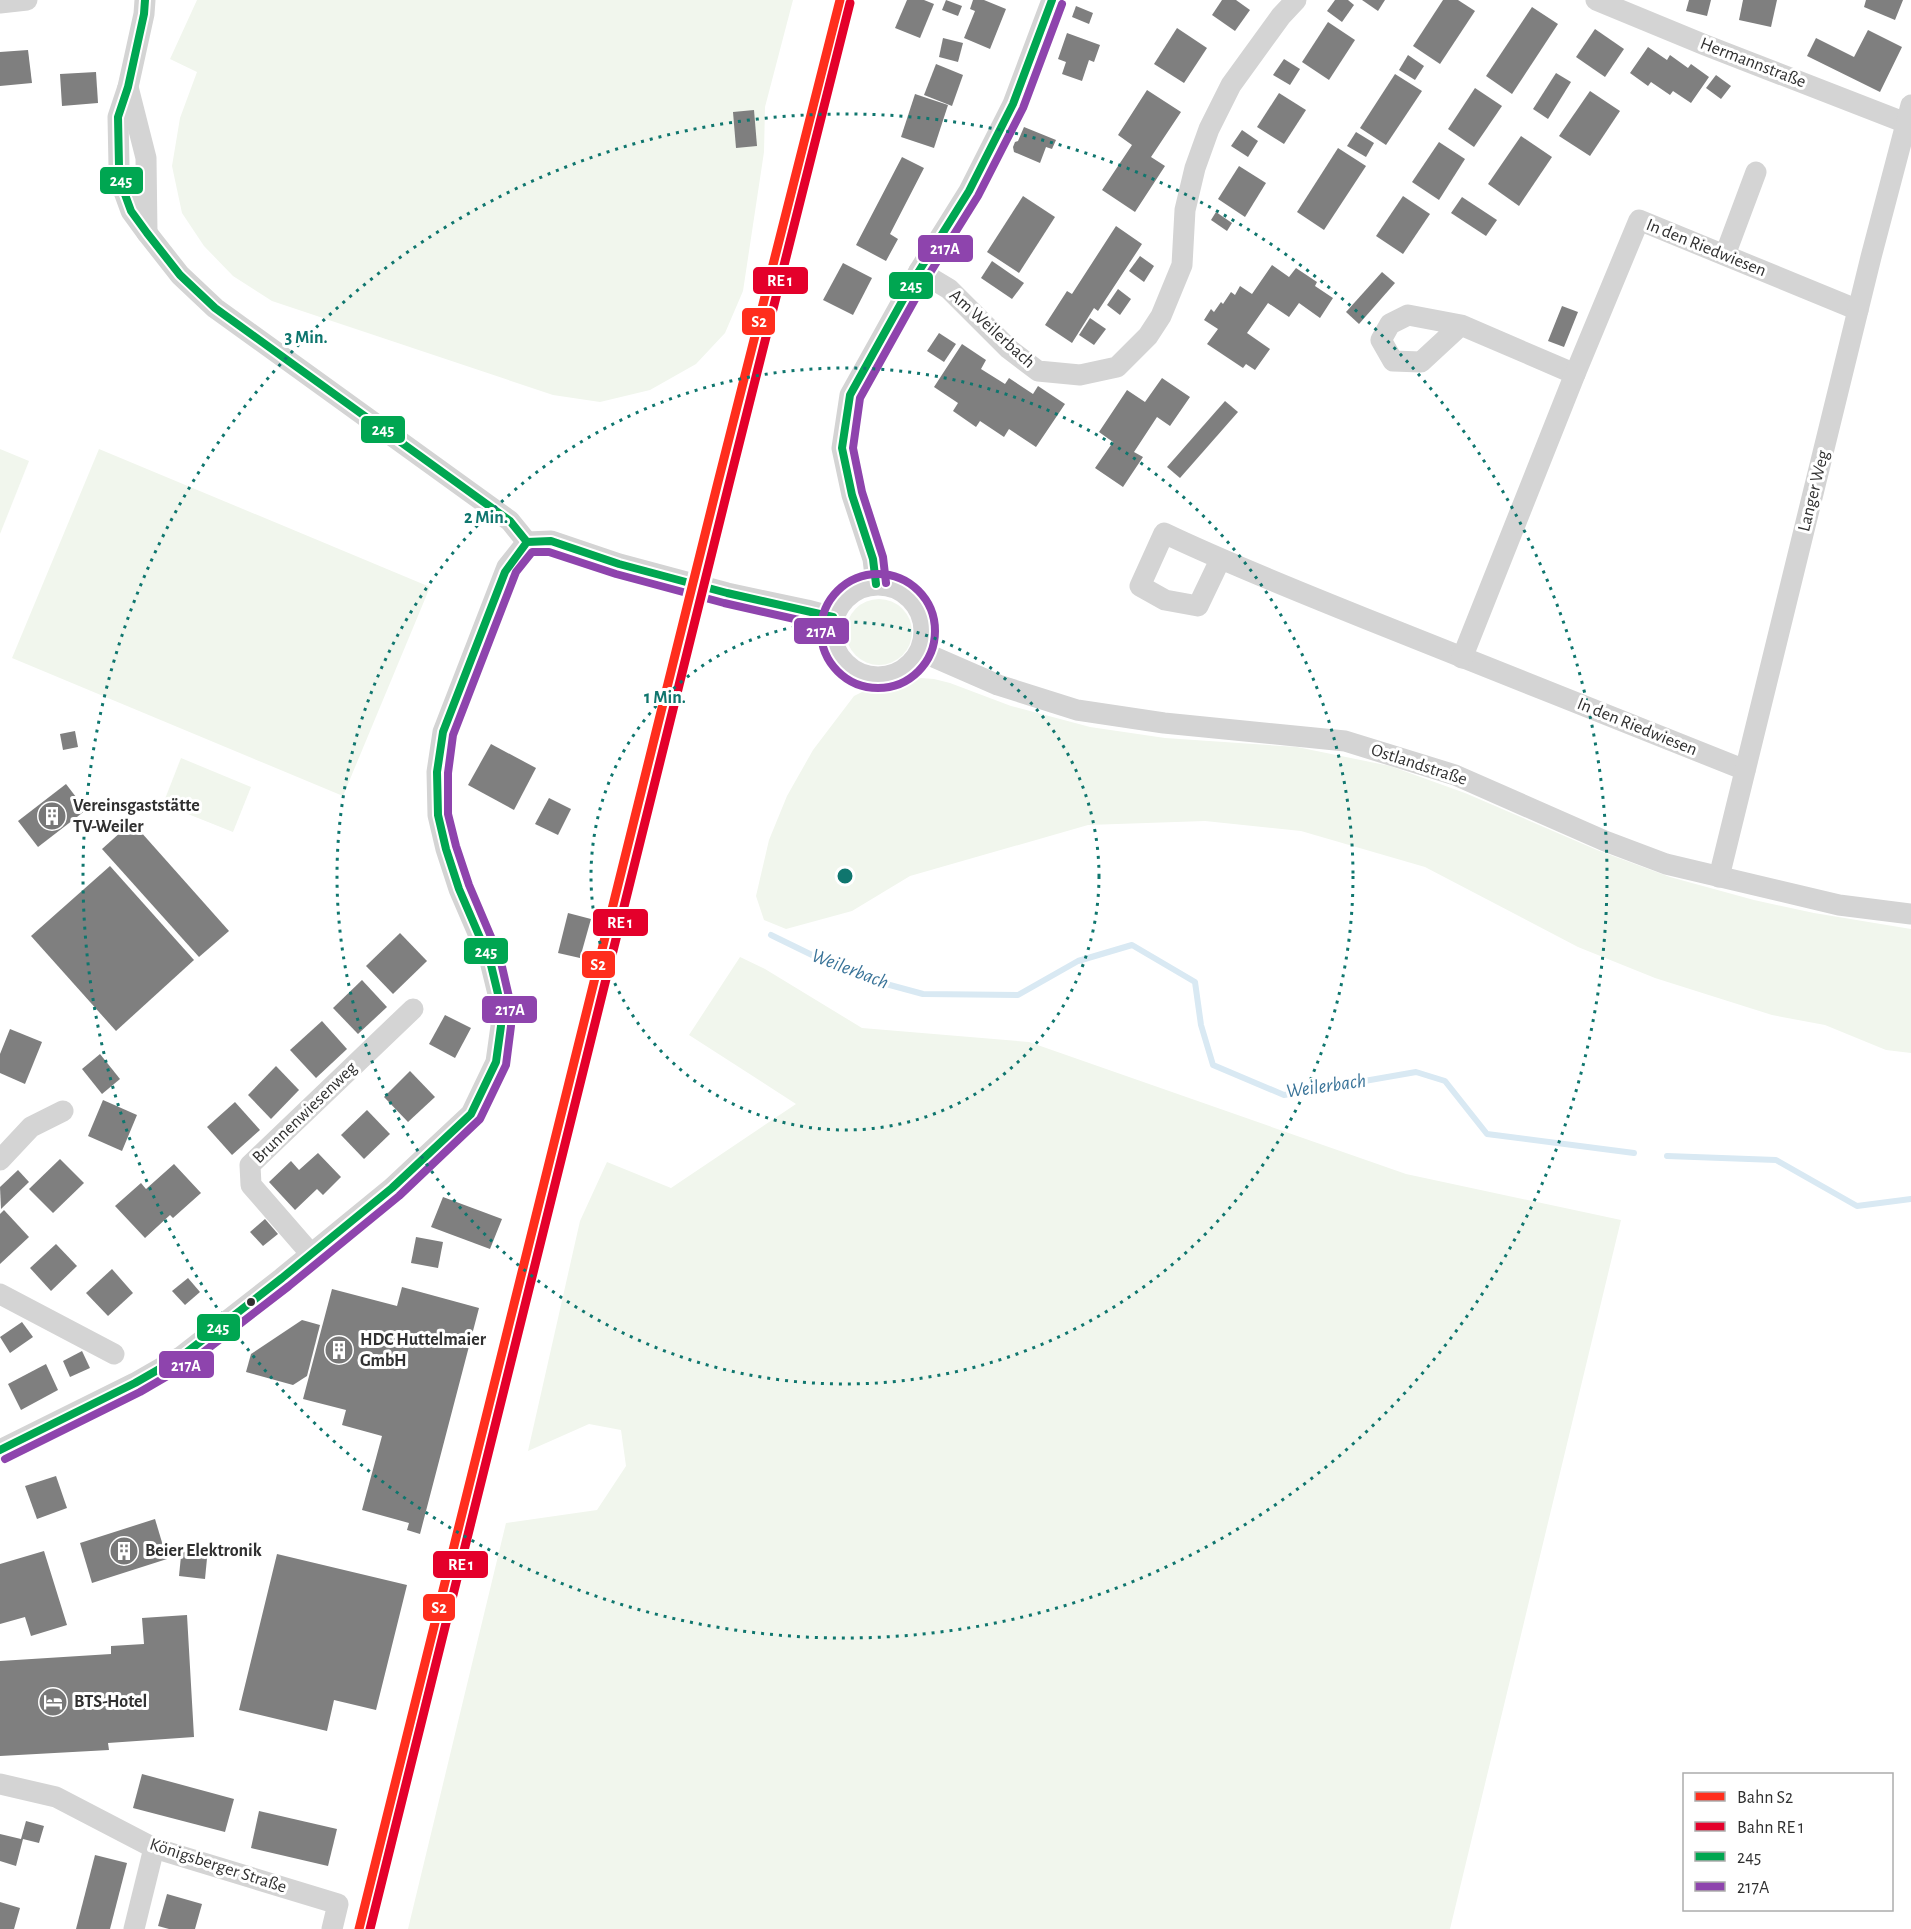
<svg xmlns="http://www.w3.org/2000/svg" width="1911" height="1929" font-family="'Alegreya Sans',sans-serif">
	<rect width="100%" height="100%" fill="#fff"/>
	<g fill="#f1f6ed">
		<polygon points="197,0 793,0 765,107 764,152 743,291 725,333 696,364 650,390 600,402 553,395 272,301 233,276 204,246 182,213 172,166 180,118 197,72 170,59"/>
		<polygon points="0,449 29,461 0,534"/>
		<polygon points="99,449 430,587 343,796 12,658"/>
		<circle cx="879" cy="632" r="33"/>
		<polygon points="921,678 934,679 950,683 1011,706 1090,727 1165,738 1297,747 1390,766 1465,793 1597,850 1670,877 1754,900 1814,913 1911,929 1911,1053 1886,1050 1825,1025 1772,1015 1655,978 1578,947 1425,867 1301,831 1205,821 1088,825 910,876 852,911 786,929 764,920 756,896 769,840 787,796 813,750 854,696 864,691 904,686 913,680"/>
		<polygon points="181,758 251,787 233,832 163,804"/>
		<polygon points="740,957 765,969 862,1028 1029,1042 1406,1174 1621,1220 1450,1929 408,1929 506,1523 597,1510 626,1466 621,1430 589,1424 528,1451 580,1221 607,1162 671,1188 796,1104 689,1035"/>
	</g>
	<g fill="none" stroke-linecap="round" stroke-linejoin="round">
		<g stroke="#d9e9f3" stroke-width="6">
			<polyline points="771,935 853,975 923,994 1018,995 1078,961 1132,945 1195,982 1201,1025 1213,1065 1284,1095 1416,1072 1445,1081 1487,1134 1634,1153"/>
			<polyline points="1667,1156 1776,1160 1857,1206 1911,1199"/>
		</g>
	</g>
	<g fill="#7f7f7f">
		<polygon points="907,0 924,0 934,4 920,38 895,28"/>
		<polygon points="946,0 962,6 958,16 942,10"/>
		<polygon points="973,0 984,0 1006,9 990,49 964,38 975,11 970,9"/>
		<polygon points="1222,0 1236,0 1250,10 1235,31 1212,15"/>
		<polygon points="1335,0 1348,0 1354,5 1342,22 1327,11"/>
		<polygon points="1362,0 1385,0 1378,11"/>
		<polygon points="1443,0 1458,0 1475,11 1440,64 1413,46"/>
		<polygon points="1689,0 1711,0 1707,16 1686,11"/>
		<polygon points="1743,0 1777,0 1771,27 1739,20"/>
		<polygon points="1866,0 1903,0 1895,20 1864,7"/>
		<polygon points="1076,6 1093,13 1089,24 1072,17"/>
		<polygon points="1532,7 1558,24 1512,94 1486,76"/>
		<polygon points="1328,22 1355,40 1329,80 1302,62"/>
		<polygon points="1177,28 1207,48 1184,83 1154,64"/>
		<polygon points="1595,29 1624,49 1605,77 1576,57"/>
		<polygon points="1868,30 1902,47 1880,92 1807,56 1816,38 1854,57"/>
		<polygon points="1067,33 1100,45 1094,62 1089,60 1082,81 1062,74 1066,62 1058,59"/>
		<polygon points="943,38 963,43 958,62 939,57"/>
		<polygon points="1648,47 1667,60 1670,55 1688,68 1691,64 1709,77 1691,103 1673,91 1670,95 1651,82 1648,86 1630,73"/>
		<polygon points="28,50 32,83 0,86 0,52"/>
		<polygon points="1408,55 1424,66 1415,80 1399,70"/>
		<polygon points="1284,59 1300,69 1290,85 1273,75"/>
		<polygon points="936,64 963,75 952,106 924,95"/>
		<polygon points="96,72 98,103 62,106 60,74"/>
		<polygon points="1556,73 1571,82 1548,119 1533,109"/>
		<polygon points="1395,74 1422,91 1386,145 1360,128"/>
		<polygon points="1716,75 1731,86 1721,99 1706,88"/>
		<polygon points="1475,88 1502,106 1474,147 1448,129"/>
		<polygon points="1147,90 1181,112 1151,157 1165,166 1135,212 1102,190 1132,145 1118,135"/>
		<polygon points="1590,91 1620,111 1590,156 1559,136"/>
		<polygon points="1279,93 1306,110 1284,144 1257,127"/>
		<polygon points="915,94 948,105 934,148 901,137"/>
		<polygon points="754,110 757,146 736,148 733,112"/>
		<polygon points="1024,127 1056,140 1052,149 1046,147 1040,163 1014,152 1013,147 1015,142 1018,141"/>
		<polygon points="1242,130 1258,141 1248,157 1231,146"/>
		<polygon points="1356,132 1374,143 1366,157 1347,146"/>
		<polygon points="1521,136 1552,157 1519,206 1488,184"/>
		<polygon points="1439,142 1465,159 1439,200 1412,182"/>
		<polygon points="1338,148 1366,166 1324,230 1297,212"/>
		<polygon points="902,157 924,168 890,234 898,239 886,261 856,245"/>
		<polygon points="1239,166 1266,183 1245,217 1218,199"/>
		<polygon points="1023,196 1055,217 1019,273 987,252"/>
		<polygon points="1403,196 1430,214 1403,254 1376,236"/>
		<polygon points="1462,197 1497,220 1486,236 1451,213"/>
		<polygon points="1216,212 1232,223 1227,231 1211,220"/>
		<polygon points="1116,226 1142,244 1098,311 1094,308 1072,343 1045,325 1067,291 1072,294"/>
		<polygon points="1140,256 1154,266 1144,282 1129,271"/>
		<polygon points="992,261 1024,283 1012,299 981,278"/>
		<polygon points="843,263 872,278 853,315 823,300"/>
		<polygon points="1272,265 1289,277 1296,268 1317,282 1315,286 1333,298 1320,318 1299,303 1289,317 1268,303 1247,333 1270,349 1255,370 1246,364 1243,368 1207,344 1218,329 1204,320 1211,309 1214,312 1221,302 1223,304 1231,292 1235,295 1240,286 1252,294"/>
		<polygon points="1382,272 1395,283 1359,324 1346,312"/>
		<polygon points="1118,289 1131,299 1120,315 1107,305"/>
		<polygon points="1562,306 1578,312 1564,347 1548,341"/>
		<polygon points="1090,318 1106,329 1094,345 1079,335"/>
		<polygon points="939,333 956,344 944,362 927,351"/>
		<polygon points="962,344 986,360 981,369 1005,384 1009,378 1033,394 1038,386 1065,404 1036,447 1009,429 1004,437 980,421 976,427 953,411 958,403 934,387"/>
		<polygon points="1162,378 1190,397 1170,426 1157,417 1134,452 1143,457 1123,487 1095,468 1113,442 1099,432 1127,390 1145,402"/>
		<polygon points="1225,401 1238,412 1180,478 1167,467"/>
		<polygon points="75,731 78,747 63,750 60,734"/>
		<polygon points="491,744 536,768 514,810 468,785"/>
		<polygon points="66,784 86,810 38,847 18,821"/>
		<polygon points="549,798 571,809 558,835 535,824"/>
		<polygon points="132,822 229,931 199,957 102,849"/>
		<polygon points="110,866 194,960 116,1031 31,936"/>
		<polygon points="568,913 591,919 580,958 558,953"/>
		<polygon points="400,933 427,961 393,994 366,966"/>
		<polygon points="362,980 387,1007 358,1034 333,1008"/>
		<polygon points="445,1015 471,1028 455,1058 429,1044"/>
		<polygon points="322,1021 347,1049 316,1078 290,1050"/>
		<polygon points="10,1029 42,1042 25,1084 0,1073 0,1054"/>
		<polygon points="100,1054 120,1079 102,1094 82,1069"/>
		<polygon points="276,1066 299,1090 271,1119 248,1095"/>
		<polygon points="410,1071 435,1097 408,1122 384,1097"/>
		<polygon points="103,1100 137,1115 122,1151 88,1136"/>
		<polygon points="235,1102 260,1130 232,1155 207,1127"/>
		<polygon points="367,1110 390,1134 364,1159 341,1135"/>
		<polygon points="318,1153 341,1177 323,1195 317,1189 295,1210 269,1182 291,1161 299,1170"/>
		<polygon points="60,1159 84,1183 53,1213 29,1189"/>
		<polygon points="174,1164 201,1193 173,1218 170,1215 145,1238 115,1206 141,1183 146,1189"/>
		<polygon points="18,1170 29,1182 1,1209 0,1187"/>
		<polygon points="443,1197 502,1219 490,1249 431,1227"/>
		<polygon points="4,1210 29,1237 0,1264 0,1214"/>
		<polygon points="265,1219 278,1234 263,1246 250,1232"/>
		<polygon points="416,1237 443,1242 438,1268 411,1263"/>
		<polygon points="56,1244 77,1266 51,1291 30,1268"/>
		<polygon points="112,1269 133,1293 108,1316 86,1293"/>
		<polygon points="188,1278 200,1292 185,1305 172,1291"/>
		<polygon points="402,1287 479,1308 420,1534 407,1530 409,1523 362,1510 382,1436 342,1425 346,1410 303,1399 332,1289 397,1306"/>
		<polygon points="302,1320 320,1325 307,1376 293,1385 246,1372 251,1354"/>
		<polygon points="22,1322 33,1337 10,1353 0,1337"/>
		<polygon points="82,1351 90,1368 70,1377 63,1361"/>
		<polygon points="46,1364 58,1390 21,1410 8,1384"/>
		<polygon points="56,1476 67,1508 37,1519 25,1486"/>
		<polygon points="155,1519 167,1559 92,1583 80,1543"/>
		<polygon points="182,1546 208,1548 205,1579 179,1576"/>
		<polygon points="44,1551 67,1625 31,1636 25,1617 0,1624 0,1564"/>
		<polygon points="277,1554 407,1585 376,1710 334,1700 327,1731 239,1710"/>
		<polygon points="187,1615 194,1737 108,1743 109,1750 0,1756 0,1661 111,1654 111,1646 144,1644 142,1618"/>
		<polygon points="142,1774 234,1799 225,1832 133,1808"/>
		<polygon points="259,1811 337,1829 328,1866 251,1848"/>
		<polygon points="26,1821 44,1826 39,1843 23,1839 16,1866 0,1861 0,1834 21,1839"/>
		<polygon points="95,1855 127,1863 110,1929 76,1929"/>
		<polygon points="167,1894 202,1904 195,1929 169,1929 158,1926"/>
		<polygon points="0,1902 20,1908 14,1929 0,1929"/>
	</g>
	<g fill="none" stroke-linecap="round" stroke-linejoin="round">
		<g stroke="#d4d4d4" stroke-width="21">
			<polyline points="145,0 144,14 128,87 118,117 119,166 123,189 131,211 147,233 180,275 215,308 510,521 527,542"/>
			<polyline points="1596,0 1705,45 1911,125"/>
			<polyline points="0,3 27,0"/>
			<polyline points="128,87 146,158 147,233"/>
			<polyline points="1725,255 1756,172"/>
			<polyline points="919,271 949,289 1009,349 1038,371 1080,375 1117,367 1148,336 1161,316 1182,265 1185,210 1195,168 1209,129 1231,85 1281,16 1296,0"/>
			<polyline points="1461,325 1421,362 1393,361 1381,340 1390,324 1408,315 1461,325 1575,374"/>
			<path d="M1220,560l-22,46 -33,-6 -25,-14 24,-53c67,32 136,59 205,87 125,51 251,99 376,150"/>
			<polyline points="876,584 873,559 852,495 842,448 850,395 919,271 969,191 1013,104 1052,0"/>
			<circle cx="878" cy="631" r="46"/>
			<polyline points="920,651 998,685 1077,710 1164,723 1345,741 1455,775 1605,841 1666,864 1839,905 1911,914"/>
			<polyline points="1462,658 1575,374 1639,220 1858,310"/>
			<polyline points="1719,877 1871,257 1911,105"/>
			<polyline points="0,1160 31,1127 63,1111"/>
			<polyline points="311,1254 251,1185 250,1165 413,1009"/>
			<polyline points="0,1294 114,1354"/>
			<polyline points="0,1450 135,1383 182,1356 282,1278 392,1188 471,1114 496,1062 501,1026 499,998 490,961 459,889 446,849 438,815 437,772 443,732 505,572 507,567 527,542 551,541 619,564 727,593 807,610 833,617"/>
			<polyline points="0,1784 56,1797 154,1848 338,1904 332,1929"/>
			<polyline points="134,1929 154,1848"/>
		</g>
		<g stroke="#fff" stroke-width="12">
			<g id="bus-1">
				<polyline points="145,0 144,14 128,87 118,117 119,166 123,189 131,211 147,233 180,275 215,308 510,521 527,542"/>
				<polyline points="876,584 873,559 852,495 842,448 850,395 919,271 969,191 1013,104 1052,0"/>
				<polyline points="0,1450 135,1383 182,1356 282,1278 392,1188 471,1114 496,1062 501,1026 499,998 490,961 459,889 446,849 438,815 437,772 443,732 505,572 527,542 551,541 619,564 727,593 833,617"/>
			</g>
		</g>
		<g stroke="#fff" stroke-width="12">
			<g id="bus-2">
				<circle cx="878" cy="631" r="57"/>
				<polyline points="886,583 883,557 862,492 853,448 860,398 928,276 978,196 1023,108 1062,4"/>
				<polyline points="5,1459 140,1392 188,1364 289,1286 399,1196 480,1119 506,1065 511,1026 509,997 500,958 469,885 456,846 448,814 448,773 453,735 516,572 532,552 549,552 616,574 724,603 830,627"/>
			</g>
		</g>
		<use href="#bus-1" stroke="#00a651" stroke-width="8"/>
		<use href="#bus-2" stroke="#8e44ad" stroke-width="8"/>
		<g stroke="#fff" stroke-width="14">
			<polyline id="rail-1" points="359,1929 718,482 840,0"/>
		</g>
		<g stroke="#fff" stroke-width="14">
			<polyline id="rail-2" points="370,1929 729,484 850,3"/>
		</g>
		<use href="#rail-1" stroke="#ff2e1d" stroke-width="9"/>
		<use href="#rail-2" stroke="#e4002b" stroke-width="9"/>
	</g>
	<g fill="none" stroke="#0f766e" stroke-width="3" stroke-dasharray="3 6">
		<circle cx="845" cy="876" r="254"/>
		<circle cx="845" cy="876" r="508"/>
		<circle cx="845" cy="876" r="762"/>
	</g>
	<defs>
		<g id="building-disc" transform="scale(1.5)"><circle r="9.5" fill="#787878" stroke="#fff"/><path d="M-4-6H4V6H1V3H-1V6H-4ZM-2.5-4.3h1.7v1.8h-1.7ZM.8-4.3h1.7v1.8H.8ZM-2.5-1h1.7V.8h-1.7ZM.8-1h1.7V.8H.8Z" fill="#fff"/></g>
		<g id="hotel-disc" transform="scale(1.5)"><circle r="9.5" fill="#787878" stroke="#fff"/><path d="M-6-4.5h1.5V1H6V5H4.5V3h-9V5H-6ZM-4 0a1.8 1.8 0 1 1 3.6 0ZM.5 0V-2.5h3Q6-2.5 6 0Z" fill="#fff"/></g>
	</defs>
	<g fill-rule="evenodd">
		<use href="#building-disc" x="52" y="816"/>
		<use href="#building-disc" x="339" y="1350"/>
		<use href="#building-disc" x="124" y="1551"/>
		<use href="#hotel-disc" x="53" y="1702"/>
	</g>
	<circle fill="#303030" stroke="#fff" stroke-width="2" cx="251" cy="1302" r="5"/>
	<g text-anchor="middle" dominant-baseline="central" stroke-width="6" stroke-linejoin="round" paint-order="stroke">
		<g font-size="18" fill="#303030" stroke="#fff">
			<text transform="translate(1753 63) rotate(21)">Hermannstraße</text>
			<text transform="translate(1706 248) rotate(22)">In den Riedwiesen</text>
			<text transform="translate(992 329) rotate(42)">Am Weilerbach</text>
			<text transform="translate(1814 491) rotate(-76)">Langer Weg</text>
			<text transform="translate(1637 727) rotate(22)">In den Riedwiesen</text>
			<text transform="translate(1419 765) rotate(18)">Ostlandstraße</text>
			<text transform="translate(305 1113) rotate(-44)">Brunnenwiesenweg</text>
			<text transform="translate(218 1866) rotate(18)">Königsberger Straße</text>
		</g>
		<g font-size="18" font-weight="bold" fill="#303030" stroke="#fff" text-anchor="start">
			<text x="73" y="806">Vereinsgaststätte<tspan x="73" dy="21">TV-Weiler</tspan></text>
			<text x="360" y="1340">HDC Huttelmaier<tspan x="360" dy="21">GmbH</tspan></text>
			<text x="145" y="1551">Beier Elektronik</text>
			<text x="74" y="1702">BTS-Hotel</text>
		</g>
		<g font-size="20" font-style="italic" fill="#397398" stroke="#fff">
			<text transform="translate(850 969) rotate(21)">Weilerbach</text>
			<text transform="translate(1326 1086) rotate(-8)">Weilerbach</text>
		</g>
	</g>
	<circle cx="845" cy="876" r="9" fill="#0f766e" stroke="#fff" stroke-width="3"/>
	<g font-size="18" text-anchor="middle" font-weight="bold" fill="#0f766e" stroke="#fff" stroke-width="6" stroke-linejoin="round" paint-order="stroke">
		<text x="306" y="343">3 Min.</text>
		<text x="486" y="523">2 Min.</text>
		<text x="665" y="703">1 Min.</text>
	</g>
	<g stroke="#fff" stroke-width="2">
		<rect x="99" y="166" width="45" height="29" rx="6" fill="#00a651"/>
		<rect x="917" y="234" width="57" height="29" rx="6" fill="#8e44ad"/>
		<rect x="752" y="266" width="57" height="29" rx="6" fill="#e4002b"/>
		<rect x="888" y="271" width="46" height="29" rx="6" fill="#00a651"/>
		<rect x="741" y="307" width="35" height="29" rx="6" fill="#ff2e1d"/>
		<rect x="360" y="415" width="46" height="29" rx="6" fill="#00a651"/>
		<rect x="793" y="617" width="57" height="28" rx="6" fill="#8e44ad"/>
		<rect x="592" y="908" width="57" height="29" rx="6" fill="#e4002b"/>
		<rect x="463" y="937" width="46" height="28" rx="6" fill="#00a651"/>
		<rect x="581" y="950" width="35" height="29" rx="6" fill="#ff2e1d"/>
		<rect x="481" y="995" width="57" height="29" rx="6" fill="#8e44ad"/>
		<rect x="196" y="1313" width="45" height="29" rx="6" fill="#00a651"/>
		<rect x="158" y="1350" width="57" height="29" rx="6" fill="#8e44ad"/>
		<rect x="432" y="1550" width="57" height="29" rx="6" fill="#e4002b"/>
		<rect x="422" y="1593" width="34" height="29" rx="6" fill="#ff2e1d"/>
	</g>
	<g font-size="16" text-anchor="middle" font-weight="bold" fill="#fff">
		<text x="121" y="186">245</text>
		<text x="945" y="254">217A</text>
		<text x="780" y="286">RE 1</text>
		<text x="911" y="291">245</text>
		<text x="759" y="327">S2</text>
		<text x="383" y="435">245</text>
		<text x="821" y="637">217A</text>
		<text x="620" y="928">RE 1</text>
		<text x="486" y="957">245</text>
		<text x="598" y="970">S2</text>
		<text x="510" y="1015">217A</text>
		<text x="218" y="1333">245</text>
		<text x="186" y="1371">217A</text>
		<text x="461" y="1570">RE 1</text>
		<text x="439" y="1613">S2</text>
	</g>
	<rect x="1683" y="1773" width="210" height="138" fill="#ffffff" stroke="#acacac" stroke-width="1.5"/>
	<rect x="1695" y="1792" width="30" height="9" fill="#ff2e1d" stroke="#acacac" stroke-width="1.5"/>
	<text x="1737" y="1803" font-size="18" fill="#303030">Bahn S2</text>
	<rect x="1695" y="1822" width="30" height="9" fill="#e4002b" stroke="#acacac" stroke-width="1.5"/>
	<text x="1737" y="1833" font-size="18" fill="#303030">Bahn RE 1</text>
	<rect x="1695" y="1852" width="30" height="9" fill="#00a651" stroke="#acacac" stroke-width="1.5"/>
	<text x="1737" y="1863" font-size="18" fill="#303030">245</text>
	<rect x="1695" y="1882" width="30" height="9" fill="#8e44ad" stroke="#acacac" stroke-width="1.5"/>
	<text x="1737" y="1893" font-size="18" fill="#303030">217A</text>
</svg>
